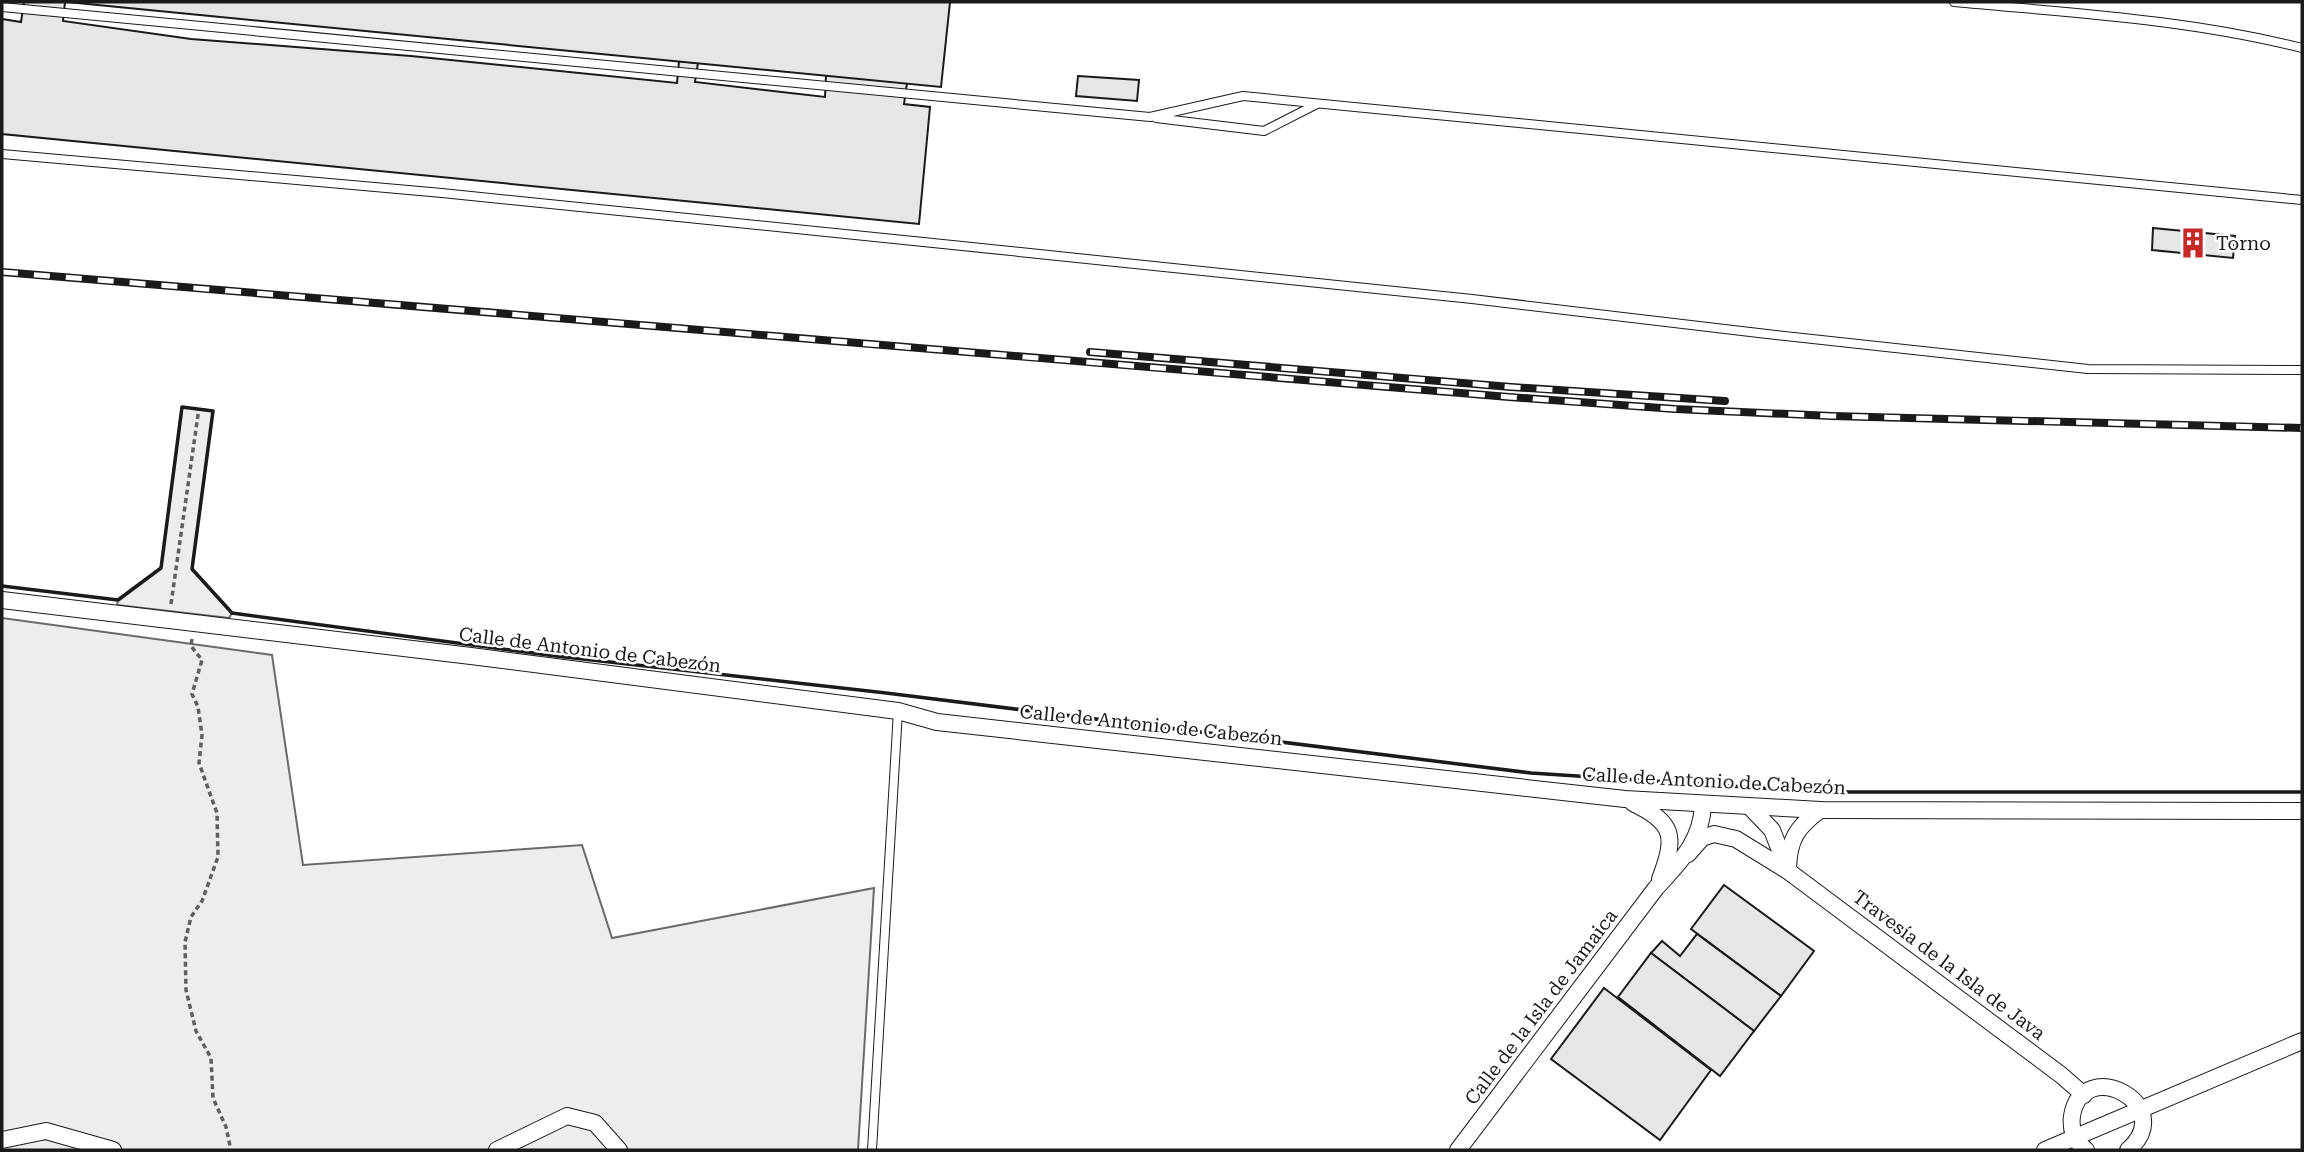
<svg xmlns="http://www.w3.org/2000/svg" width="2304" height="1152" font-family="'Roboto Serif',serif">
	<rect width="100%" height="100%" fill="#fff"/>
	<g fill="#ededed" stroke="#6a6a6a" stroke-width="2">
		<polygon points="182,407 213,411 192,569 232,613 229,618 117,605 118,600 161,568"/>
		<polygon points="2,618 272,655 303,865 582,845 612,938 874,888 858,1150 2,1150"/>
	</g>
	<g fill="#e6e6e6" stroke="#1a1a1a" stroke-width="2">
		<polygon points="24,2 65,2 63,21 191,39 411,56 677,83 679,61 698,63 695,82 825,97 826,75 907,83 904,104 930,107 919,224 2,134 2,19 21,22"/>
		<polygon points="67,2 950,2 941,87"/>
		<polygon points="1078,76 1139,80 1137,101 1076,96"/>
		<polygon points="2153,228 2235,236 2233,258 2152,250"/>
		<polygon points="1724,885 1814,951 1781,996 1691,929"/>
		<polygon points="1697,934 1781,996 1754,1031 1651,953 1662,941 1680,956"/>
		<polygon points="1651,953 1754,1031 1720,1076 1618,997"/>
		<polygon points="1604,988 1711,1070 1660,1140 1551,1059"/>
	</g>
	<g fill="none" stroke-linecap="round" stroke-linejoin="round">
		<g stroke="#1a1a1a" stroke-width="10">
			<g id="service">
				<path d="M1954,2c117,11 234,17 348,46"/>
				<polyline points="2,7 1150,117 1243,96 2302,200"/>
				<polyline points="1156,118 1264,131 1317,104"/>
				<polyline points="2,154 442,193 933,243 1472,299 1767,334 2088,369 2302,370"/>
				<polyline points="872,1150 898,711"/>
			</g>
		</g>
		<g stroke="#1a1a1a" stroke-width="18">
			<g id="minor">
				<polyline points="2,600 471,656 898,711 937,722 1625,799 1820,810 2302,811"/>
				<path d="M1633,803c42,20 43,34 27,76"/>
				<polyline points="1750,807 1772,830 1788,871"/>
				<polyline points="1688,854 1702,838 1714,834 1736,839 1788,871 2061,1075 2084,1095"/>
				<path d="M1788,868c1,-29 9,-41 32,-58"/>
				<polyline points="2,1140 46,1131 113,1150"/>
				<polyline points="497,1150 567,1116 595,1123 619,1150"/>
				<path d="M1458,1150l198,-262c24,-26 46,-47 47,-84"/>
				<polyline points="2045,1150 2302,1041"/>
				<path d="M2086,1150c-11,-8 -16,-20 -14,-34 10,-62 108,-11 56,34"/>
			</g>
		</g>
		<g stroke="#5f5f5f" stroke-width="3.5" stroke-dasharray="5 3.5" stroke-linecap="butt">
			<polyline points="171,604 199,408"/>
			<polyline points="192,639 191,646 202,660 192,694 198,707 202,735 199,763 217,813 218,857 202,901 191,917 185,942 186,990 196,1031 211,1058 213,1098 226,1127 230,1146 229,1150"/>
		</g>
		<use href="#service" stroke="#fff" stroke-width="8"/>
		<use href="#minor" stroke="#fff" stroke-width="16"/>
		<g stroke="#1a1a1a" stroke-width="8">
			<g id="rail">
				<polyline points="2,272 1509,397 1675,409 1832,416 2302,428"/>
				<polyline points="1090,352 1511,387 1725,401"/>
			</g>
		</g>
		<use href="#rail" stroke="#fff" stroke-width="5" stroke-dasharray="16" stroke-linecap="butt"/>
		<polyline stroke="#1a1a1a" stroke-width="3.5" points="2,586 118,600 161,568 182,407 213,411 192,569 232,613 556,656 886,693 1531,773 1820,792 2302,792"/>
	</g>
	<defs>
		<g id="building-bare" transform="scale(2.415)"><path d="M-4-6H4V6H1V3H-1V6H-4ZM-2.5-4.3h1.7v1.8h-1.7ZM.8-4.3h1.7v1.8H.8ZM-2.5-1h1.7V.8h-1.7ZM.8-1h1.7V.8H.8Z" fill="#c62828" stroke="#fff" stroke-width="2.5" paint-order="stroke"/></g>
	</defs>
	<g fill-rule="evenodd">
		<use href="#building-bare" x="2193" y="243"/>
	</g>
	<g text-anchor="middle" dominant-baseline="central" stroke-width="5" stroke-linejoin="round" paint-order="stroke">
		<g font-size="19" fill="#1a1a1a" stroke="#fff" text-anchor="start">
			<text x="2216" y="243">Torno</text>
		</g>
		<g font-size="19" fill="#1a1a1a" stroke="#fff">
			<text transform="translate(590 650) rotate(7)">Calle de Antonio de Cabezón</text>
			<text transform="translate(1151 725) rotate(6)">Calle de Antonio de Cabezón</text>
			<text transform="translate(1714 781) rotate(3)">Calle de Antonio de Cabezón</text>
			<text transform="translate(1949 965) rotate(37)">Travesía de la Isla de Java</text>
			<text transform="translate(1541 1007) rotate(-53)">Calle de la Isla de Jamaica</text>
		</g>
	</g>
	<rect width="2304" height="1152" fill="none" stroke="#1a1a1a" stroke-width="7"/>
</svg>
